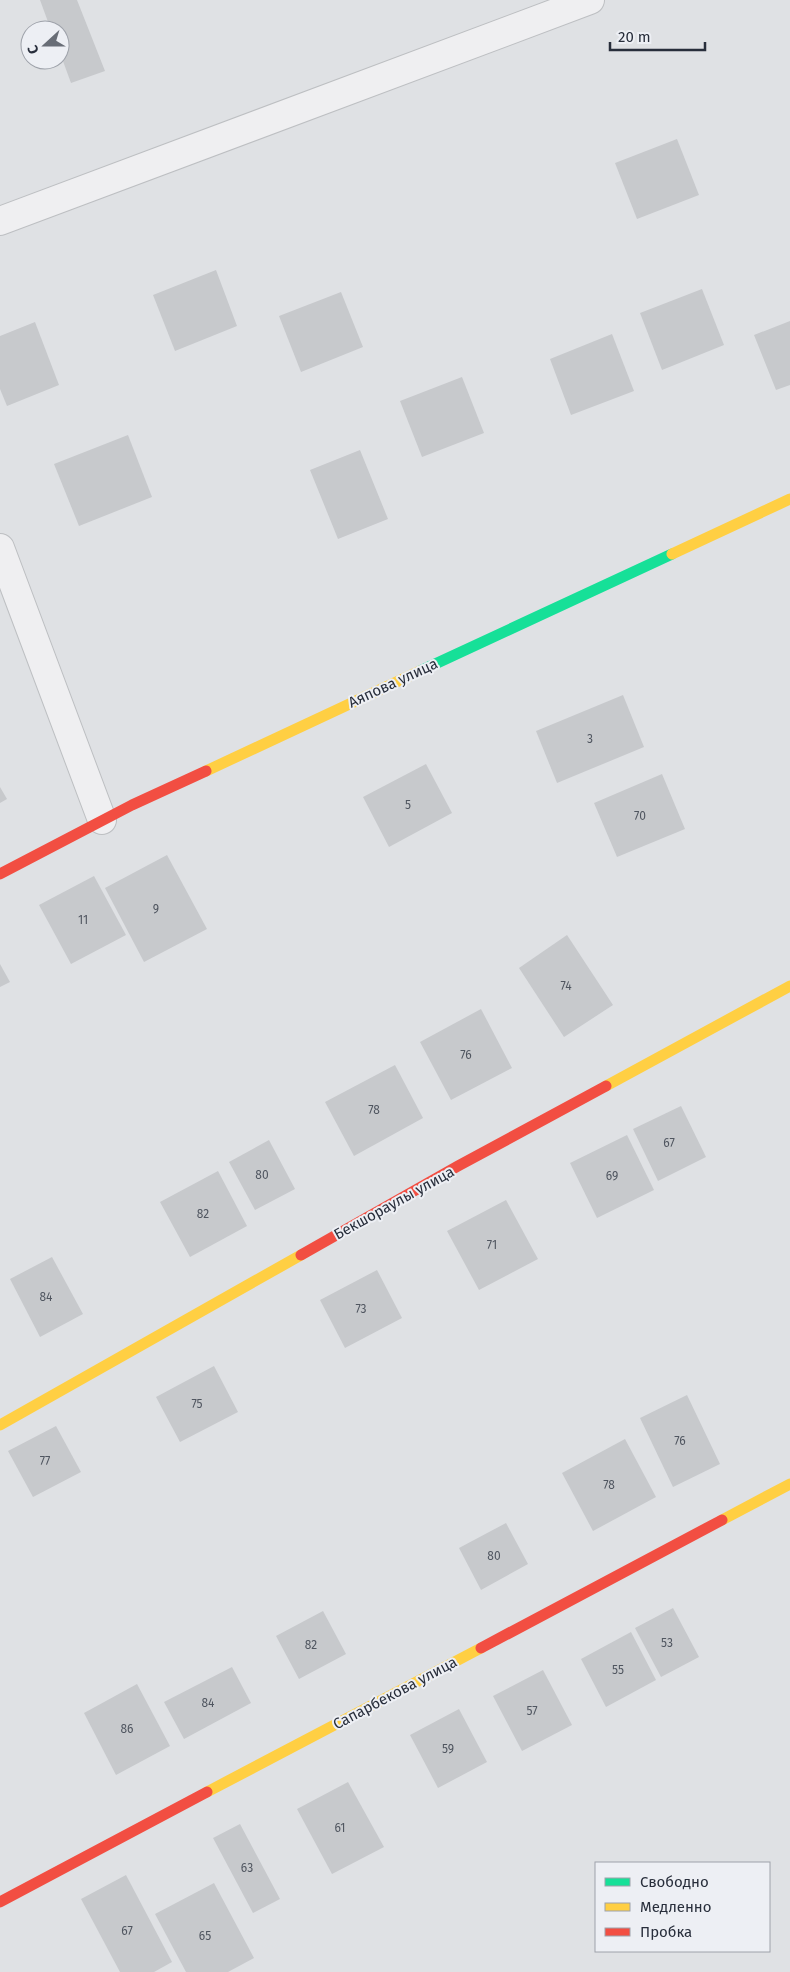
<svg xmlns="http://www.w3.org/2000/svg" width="790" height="1972" font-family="'Fira Sans',sans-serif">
	<rect width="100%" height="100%" fill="#dfe1e4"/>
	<g fill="#c7c9cc">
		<polygon points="40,0 77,0 105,71 71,83 60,53 60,30 51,30"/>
		<polygon points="677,139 699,195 637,219 615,163"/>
		<polygon points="216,270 237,326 175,351 153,295"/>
		<polygon points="702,289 724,345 662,370 640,313"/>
		<polygon points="341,292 363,347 301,372 279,316"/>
		<polygon points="790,321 790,385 776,390 754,335"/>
		<polygon points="35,322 59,385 7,406 0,389 0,336"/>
		<polygon points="612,334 634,391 571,415 550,359"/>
		<polygon points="462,377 484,433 422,457 400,401"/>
		<polygon points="128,435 152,497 79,526 54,464"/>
		<polygon points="360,450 388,519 338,539 310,470"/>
		<polygon points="623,695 644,747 557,783 536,731"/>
		<polygon points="426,764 452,813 389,847 363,797"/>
		<polygon points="662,774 685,829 617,857 594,803"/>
		<polygon points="0,787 7,799 0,803"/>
		<polygon points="167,855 207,929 144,962 105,888"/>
		<polygon points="94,876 126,935 71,964 39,905"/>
		<polygon points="567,935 613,1005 564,1037 519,968"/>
		<polygon points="0,964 10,982 0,987"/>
		<polygon points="481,1009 512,1068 451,1100 420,1042"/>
		<polygon points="395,1065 423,1118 354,1156 325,1102"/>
		<polygon points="681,1106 706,1157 658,1181 633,1129"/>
		<polygon points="627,1135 654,1190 597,1218 570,1163"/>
		<polygon points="269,1140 295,1189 255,1210 229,1162"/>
		<polygon points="218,1171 247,1226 190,1257 160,1202"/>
		<polygon points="506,1200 538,1259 479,1290 447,1231"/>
		<polygon points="52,1257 83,1314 40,1337 10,1279"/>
		<polygon points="377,1270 402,1318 345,1348 320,1300"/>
		<polygon points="214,1366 238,1412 180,1442 156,1397"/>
		<polygon points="687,1395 720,1464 673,1487 640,1418"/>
		<polygon points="56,1426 81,1472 33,1497 8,1451"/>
		<polygon points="625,1439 656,1497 593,1531 562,1473"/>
		<polygon points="506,1523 528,1564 481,1590 459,1548"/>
		<polygon points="673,1608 699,1657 661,1677 635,1628"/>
		<polygon points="323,1611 346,1654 299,1679 276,1636"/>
		<polygon points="631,1632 656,1680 606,1707 581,1659"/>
		<polygon points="232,1667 251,1703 184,1739 164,1702"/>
		<polygon points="543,1670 572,1725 522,1751 493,1696"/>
		<polygon points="137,1684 170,1746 116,1775 84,1713"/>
		<polygon points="459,1709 487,1762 438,1788 410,1735"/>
		<polygon points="348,1782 384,1847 332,1874 297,1809"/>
		<polygon points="240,1824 280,1899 253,1913 213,1838"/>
		<polygon points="126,1875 172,1962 154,1972 120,1972 81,1899"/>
		<polygon points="214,1883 254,1958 228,1972 186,1972 155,1914"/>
	</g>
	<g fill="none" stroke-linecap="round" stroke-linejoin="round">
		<g stroke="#bdbfc2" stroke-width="30">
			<g id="street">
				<polyline points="0,221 590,0"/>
				<polyline points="0,548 102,820"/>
			</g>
		</g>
		<use href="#street" stroke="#efeff1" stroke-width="28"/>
		<polyline stroke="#16e098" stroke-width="11" points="420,671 672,554"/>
		<g stroke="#ffcf43" stroke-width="11">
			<polyline points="672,554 790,499"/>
			<polyline points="206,771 420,671"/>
			<polyline points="606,1086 790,986"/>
			<polyline points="0,1425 301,1255"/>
			<polyline points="722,1520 790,1484"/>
			<polyline points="207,1792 481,1648"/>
		</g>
		<g stroke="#f24e42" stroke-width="11">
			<polyline points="0,874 132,805 206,771"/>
			<polyline points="301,1255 458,1166 606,1086"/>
			<polyline points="481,1648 722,1520"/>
			<polyline points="0,1902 207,1792"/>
		</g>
	</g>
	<g text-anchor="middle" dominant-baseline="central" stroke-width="4" stroke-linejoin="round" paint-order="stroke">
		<g font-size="12" fill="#505660">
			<text x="590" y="739">3</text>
			<text x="408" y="805">5</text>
			<text x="640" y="816">70</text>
			<text x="156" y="909">9</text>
			<text x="83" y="920">11</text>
			<text x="566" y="986">74</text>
			<text x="466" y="1055">76</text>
			<text x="374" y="1110">78</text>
			<text x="669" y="1143">67</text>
			<text x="262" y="1175">80</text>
			<text x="612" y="1176">69</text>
			<text x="203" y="1214">82</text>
			<text x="492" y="1245">71</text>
			<text x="46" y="1297">84</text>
			<text x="361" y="1309">73</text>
			<text x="197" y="1404">75</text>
			<text x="680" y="1441">76</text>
			<text x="45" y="1461">77</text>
			<text x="609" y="1485">78</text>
			<text x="494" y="1556">80</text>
			<text x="667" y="1643">53</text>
			<text x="311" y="1645">82</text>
			<text x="618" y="1670">55</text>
			<text x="208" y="1703">84</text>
			<text x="532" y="1711">57</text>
			<text x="127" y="1729">86</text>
			<text x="448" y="1749">59</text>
			<text x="340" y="1828">61</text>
			<text x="247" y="1868">63</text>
			<text x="127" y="1931">67</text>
			<text x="205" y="1936">65</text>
		</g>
		<g font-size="15" fill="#282e3b" stroke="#edeff4">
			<text transform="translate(393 683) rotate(-25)">Аяпова улица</text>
			<text transform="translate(394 1203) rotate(-29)">Бекшораулы улица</text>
			<text transform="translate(395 1693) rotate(-28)">Сапарбекова улица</text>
		</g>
	</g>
	<rect x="595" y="1862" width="175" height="90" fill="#edeff4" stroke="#9ea2aa"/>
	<rect x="605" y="1878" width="25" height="8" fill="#16e098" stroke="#9ea2aa"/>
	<text x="640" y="1887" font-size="15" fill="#282e3b">Свободно</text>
	<rect x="605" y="1903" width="25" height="8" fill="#ffcf43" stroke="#9ea2aa"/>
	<text x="640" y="1912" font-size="15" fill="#282e3b">Медленно</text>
	<rect x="605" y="1928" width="25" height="8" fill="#f24e42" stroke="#9ea2aa"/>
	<text x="640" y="1937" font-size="15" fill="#282e3b">Пробка</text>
	<g transform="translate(45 45) rotate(249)"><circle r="24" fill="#edeff4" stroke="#9ea2aa"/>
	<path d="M0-4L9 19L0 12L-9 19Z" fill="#686d76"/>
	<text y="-8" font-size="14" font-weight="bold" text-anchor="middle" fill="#282e3b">С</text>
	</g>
	<path d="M610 42v8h95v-8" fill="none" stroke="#282e3b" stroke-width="2.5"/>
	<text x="618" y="42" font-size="15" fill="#282e3b" stroke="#edeff4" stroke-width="4" paint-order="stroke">20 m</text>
</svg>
